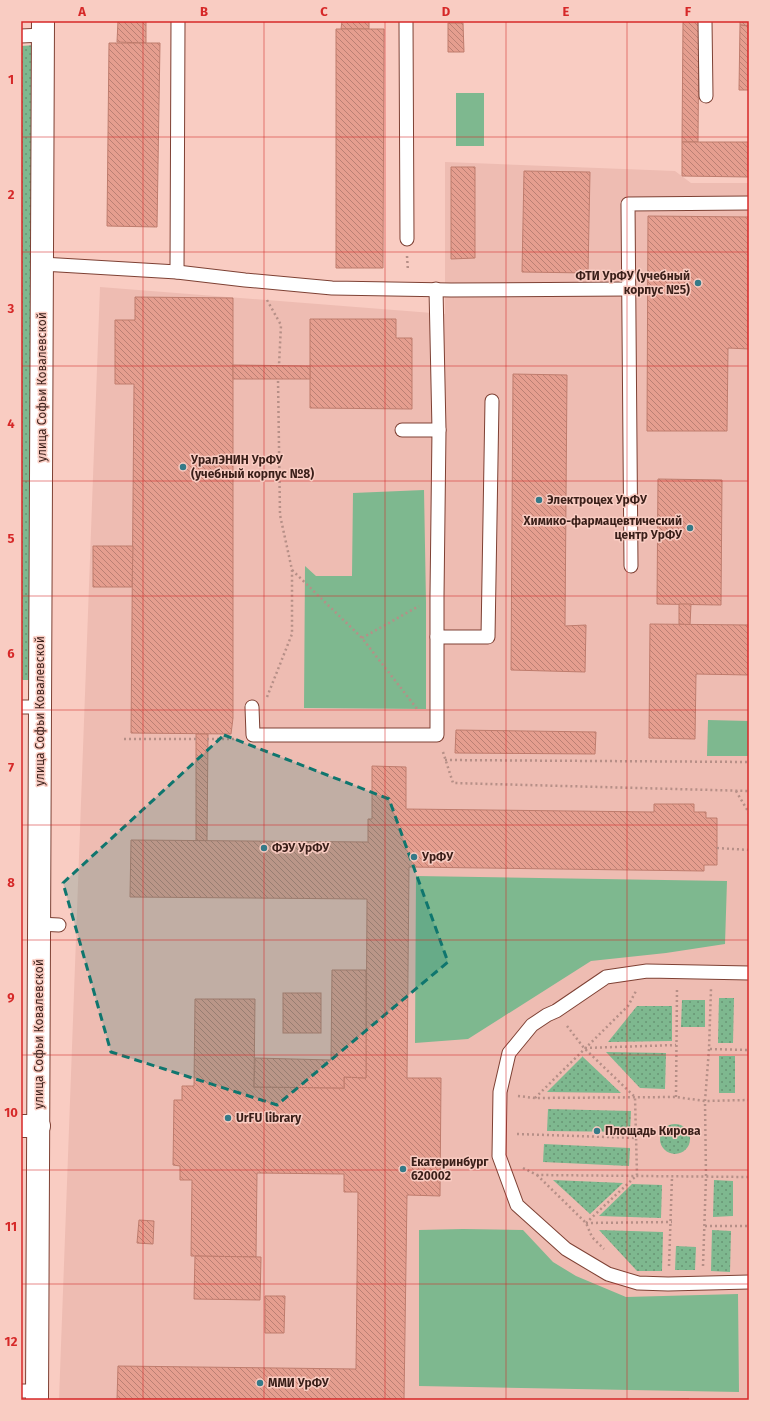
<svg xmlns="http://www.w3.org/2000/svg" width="770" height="1421" font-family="'Fira Sans',sans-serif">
	<defs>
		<pattern id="grass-dots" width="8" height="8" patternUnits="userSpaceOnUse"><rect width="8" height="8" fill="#7eb88f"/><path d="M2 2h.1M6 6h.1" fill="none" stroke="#689574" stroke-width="1.8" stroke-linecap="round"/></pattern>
		<pattern id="building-back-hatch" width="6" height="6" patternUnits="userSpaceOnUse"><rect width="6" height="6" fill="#e59e8f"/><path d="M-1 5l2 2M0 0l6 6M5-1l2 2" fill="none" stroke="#bb8074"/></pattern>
	</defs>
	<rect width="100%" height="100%" fill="#f9ccc2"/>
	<polygon fill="#eebcb2" points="445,162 675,171 691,183 749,183 749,1400 59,1400 100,287 445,314"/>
	<g fill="url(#grass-dots)">
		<polygon points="35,45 32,680 21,680 21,46"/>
		<polygon points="719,998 734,998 733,1043 718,1043"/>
		<polygon points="682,1000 705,1000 705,1027 681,1027"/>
		<polygon points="637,1006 672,1006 672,1041 608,1042"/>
		<polygon points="606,1052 666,1053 665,1089 640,1088"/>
		<polygon points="583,1056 583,1057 621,1093 547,1092"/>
		<rect x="719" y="1056" width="16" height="37"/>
		<polygon points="548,1109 631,1111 630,1132 547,1131"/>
		<circle cx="675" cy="1139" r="15"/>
		<polygon points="544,1144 630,1148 629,1166 543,1162"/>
		<polygon points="553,1180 623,1183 590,1214"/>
		<polygon points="714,1180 733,1181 733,1216 713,1217"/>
		<polygon points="632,1184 662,1185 661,1218 599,1216"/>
		<polygon points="599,1230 663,1232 662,1271 637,1271"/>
		<polygon points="712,1230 731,1231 730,1272 711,1271"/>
		<polygon points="676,1246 696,1247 695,1270 675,1270"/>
	</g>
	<g fill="#7eb88f">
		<rect x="456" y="93" width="28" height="53"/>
		<polygon points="424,490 426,602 426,709 304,708 305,566 316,576 352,576 353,493"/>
		<polygon points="708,720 749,721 749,756 707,756"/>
		<polygon points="416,876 727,881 725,944 666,953 591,961 468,1039 415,1043"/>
		<polygon points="463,1229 523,1230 553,1262 576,1276 626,1297 738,1294 739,1392 419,1386 419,1230"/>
	</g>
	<g fill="url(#building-back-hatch)" stroke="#bf7c6d">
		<polygon points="118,21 146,21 146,43 117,42"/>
		<polygon points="342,21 369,21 369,29 341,29"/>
		<polygon points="683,21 699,21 698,142 682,142"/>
		<polygon points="740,21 749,21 749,26 740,25"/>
		<polygon points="448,23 463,23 464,52 448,52"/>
		<polygon points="740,25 749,26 749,90 739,90"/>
		<polygon points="336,29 384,29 383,268 336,268"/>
		<polygon points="109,43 160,43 157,227 107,226"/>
		<polygon points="682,142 749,142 749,177 682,176"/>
		<polygon points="451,167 475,167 475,258 451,259"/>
		<polygon points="524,171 590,172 588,273 522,272"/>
		<polygon points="648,216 749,217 749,349 728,348 727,431 647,431"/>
		<polygon points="135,297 233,298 233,718 231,734 131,733 134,384 115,384 115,320 135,320"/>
		<polygon points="310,319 396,319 396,338 412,338 412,409 310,408"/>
		<polygon points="233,365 310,366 310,379 233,379"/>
		<polygon points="513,374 567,375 565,626 586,625 585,672 511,670"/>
		<polygon points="658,479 722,480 721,605 657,604"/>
		<polygon points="93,546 133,546 132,587 93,587"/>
		<polygon points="679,604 691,604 690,625 679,624"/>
		<polygon points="650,624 749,625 749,675 696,674 695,739 649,738"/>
		<polygon points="456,730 596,732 595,754 455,753"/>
		<polygon points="196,734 208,734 207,841 196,841"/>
		<polygon points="372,766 406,767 406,809 654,812 654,804 694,804 694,812 706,812 706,818 717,818 717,865 704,865 704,871 409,867 407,1078 441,1078 440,1196 407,1195 404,1400 117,1400 118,1366 356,1369 358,1192 344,1192 344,1174 257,1173 256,1257 191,1256 192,1180 180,1180 180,1166 173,1165 174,1100 182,1100 182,1086 194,1086 195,999 255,999 254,1087 344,1088 344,1077 366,1078 367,899 130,897 131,840 368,842 368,819 372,819"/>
		<polygon points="332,970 366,970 366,1078 344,1077 344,1088 254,1087 255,1058 331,1060"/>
		<rect x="283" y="993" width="38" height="40"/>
		<polygon points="139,1220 154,1221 153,1244 137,1243"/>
		<polygon points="195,1256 261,1257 260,1300 194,1299"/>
		<polygon points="265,1296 285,1296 284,1333 265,1333"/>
		<polygon points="650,1399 689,1399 649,1400"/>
	</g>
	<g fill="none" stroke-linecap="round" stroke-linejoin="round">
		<g stroke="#7e4134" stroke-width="15">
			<g id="service">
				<polyline points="406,21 407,239"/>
				<polyline points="705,21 706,96"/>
				<polyline points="21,36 43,35"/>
				<polyline points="42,264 177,272 245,280 332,288 451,290 628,289"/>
				<polyline points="177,272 178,21"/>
				<polyline points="402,430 439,430"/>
				<polyline points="631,566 628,204 749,203"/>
				<polyline points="437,637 488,637 492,401"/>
				<polyline points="21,707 40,707"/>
				<polyline points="252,707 253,735 437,735 437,596 439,430 436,289"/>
				<polyline points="39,924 59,925"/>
				<polyline points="749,973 647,971 606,977 556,1011 547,1015 532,1025 509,1053 500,1092 499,1156 517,1205 566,1249 608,1274 638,1283 668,1284 749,1282"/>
				<polyline points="21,1391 38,1391"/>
			</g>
		</g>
		<g stroke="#7e4134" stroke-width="24">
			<g id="minor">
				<polyline points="21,1126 39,1126"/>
				<polyline points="37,1400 43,21"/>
			</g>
		</g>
		<g stroke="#b68f87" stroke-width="2.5" stroke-dasharray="2 3" stroke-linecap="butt">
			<polyline points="407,256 408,271"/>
			<polyline points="267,300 281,325 279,365"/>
			<polyline points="581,498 614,498"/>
			<polyline points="292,570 362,638 418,710"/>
			<polyline points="362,638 419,606"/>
			<polyline points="267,697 292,634 292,570 280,515 278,379"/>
			<polyline points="124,739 196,739"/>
			<polyline points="207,739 237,739"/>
			<polyline points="443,752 453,783 749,791"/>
			<polyline points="445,760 749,762"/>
			<polyline points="736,791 749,813"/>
			<polyline points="717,848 749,850"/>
			<polyline points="567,1026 584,1048 635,1097 637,1175 586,1223"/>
			<polyline points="585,1048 676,1045"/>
			<polyline points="710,1049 749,1050"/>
			<polyline points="518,1096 535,1098 676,1097 705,1101 749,1100"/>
			<polyline points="676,1097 677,989"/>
			<polyline points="535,1098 628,1006 636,991"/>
			<polyline points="517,1134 636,1138"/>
			<polyline points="523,1168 537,1175 749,1177"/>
			<polyline points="537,1175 586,1223 592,1237 604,1249"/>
			<polyline points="586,1223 672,1222"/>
			<polyline points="705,1226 749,1226"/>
			<polyline points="669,1266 672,1177"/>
			<polyline points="703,1266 706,1177 705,1101 709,1049 711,989"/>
		</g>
		<use href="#service" stroke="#fff" stroke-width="13"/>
		<use href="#minor" stroke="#fff" stroke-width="22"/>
	</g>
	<path fill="#0f766e" fill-opacity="0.2" stroke="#0f766e" stroke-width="3" stroke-dasharray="8 5" stroke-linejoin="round" d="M224,735l165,64 59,163 -171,143 -166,-53 -48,-169z"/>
	<path fill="none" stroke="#d62828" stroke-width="1" stroke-opacity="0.55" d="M143,21v1379M264,21v1379M385,21v1379M506,21v1379M627,21v1379M21,137h728M21,252h728M21,366h728M21,481h728M21,596h728M21,710h728M21,825h728M21,940h728M21,1055h728M21,1170h728M21,1284h728"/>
	<g fill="#357a88" stroke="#f9ccc2" stroke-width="1.5">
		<circle cx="698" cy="283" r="4"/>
		<circle cx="183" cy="467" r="4"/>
		<circle cx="539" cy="500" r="4"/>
		<circle cx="690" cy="528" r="4"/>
		<circle cx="264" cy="848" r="4"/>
		<circle cx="414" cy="857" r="4"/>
		<circle cx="228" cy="1118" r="4"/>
		<circle cx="597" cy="1131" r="4"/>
		<circle cx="403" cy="1169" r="4"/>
		<circle cx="260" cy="1383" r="4"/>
	</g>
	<g text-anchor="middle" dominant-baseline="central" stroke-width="3" stroke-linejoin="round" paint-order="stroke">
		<g font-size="12" font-weight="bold" fill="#3a1f19" stroke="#f9ccc2" text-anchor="start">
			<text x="690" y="276" text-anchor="end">ФТИ УрФУ (учебный<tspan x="690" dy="14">корпус №5)</tspan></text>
			<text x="191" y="460">УралЭНИН УрФУ<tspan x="191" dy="14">(учебный корпус №8)</tspan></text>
			<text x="547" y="500">Электроцех УрФУ</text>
			<text x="682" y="521" text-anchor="end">Химико-фармацевтический<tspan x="682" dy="14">центр УрФУ</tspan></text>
			<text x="272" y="848">ФЭУ УрФУ</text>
			<text x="422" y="857">УрФУ</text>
			<text x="236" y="1118">UrFU library</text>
			<text x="605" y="1131">Площадь Кирова</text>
			<text x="411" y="1162">Екатеринбург<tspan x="411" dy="14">620002</tspan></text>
			<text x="268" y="1383">ММИ УрФУ</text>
		</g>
		<g font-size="12" fill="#3a1f19" stroke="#f9ccc2">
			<text transform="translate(42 387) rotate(-90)">улица Софьи Ковалевской</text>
			<text transform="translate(40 711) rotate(-90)">улица Софьи Ковалевской</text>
			<text transform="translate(39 1034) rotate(-90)">улица Софьи Ковалевской</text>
		</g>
	</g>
	<rect width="770" height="1421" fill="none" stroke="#f9ccc2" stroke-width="44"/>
	<rect x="22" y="22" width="726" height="1377" fill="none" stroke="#d62828" stroke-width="1.5"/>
	<g font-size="13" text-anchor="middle" font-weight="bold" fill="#d62828">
		<text x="82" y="16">A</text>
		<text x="204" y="16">B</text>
		<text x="324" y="16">C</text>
		<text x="446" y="16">D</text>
		<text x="566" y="16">E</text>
		<text x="688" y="16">F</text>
		<text x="11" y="84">1</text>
		<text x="11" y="199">2</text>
		<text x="11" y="313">3</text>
		<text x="11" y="428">4</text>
		<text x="11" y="543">5</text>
		<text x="11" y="658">6</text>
		<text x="11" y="772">7</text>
		<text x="11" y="887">8</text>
		<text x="11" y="1002">9</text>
		<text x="11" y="1117">10</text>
		<text x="11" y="1231">11</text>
		<text x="11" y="1346">12</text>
	</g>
</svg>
